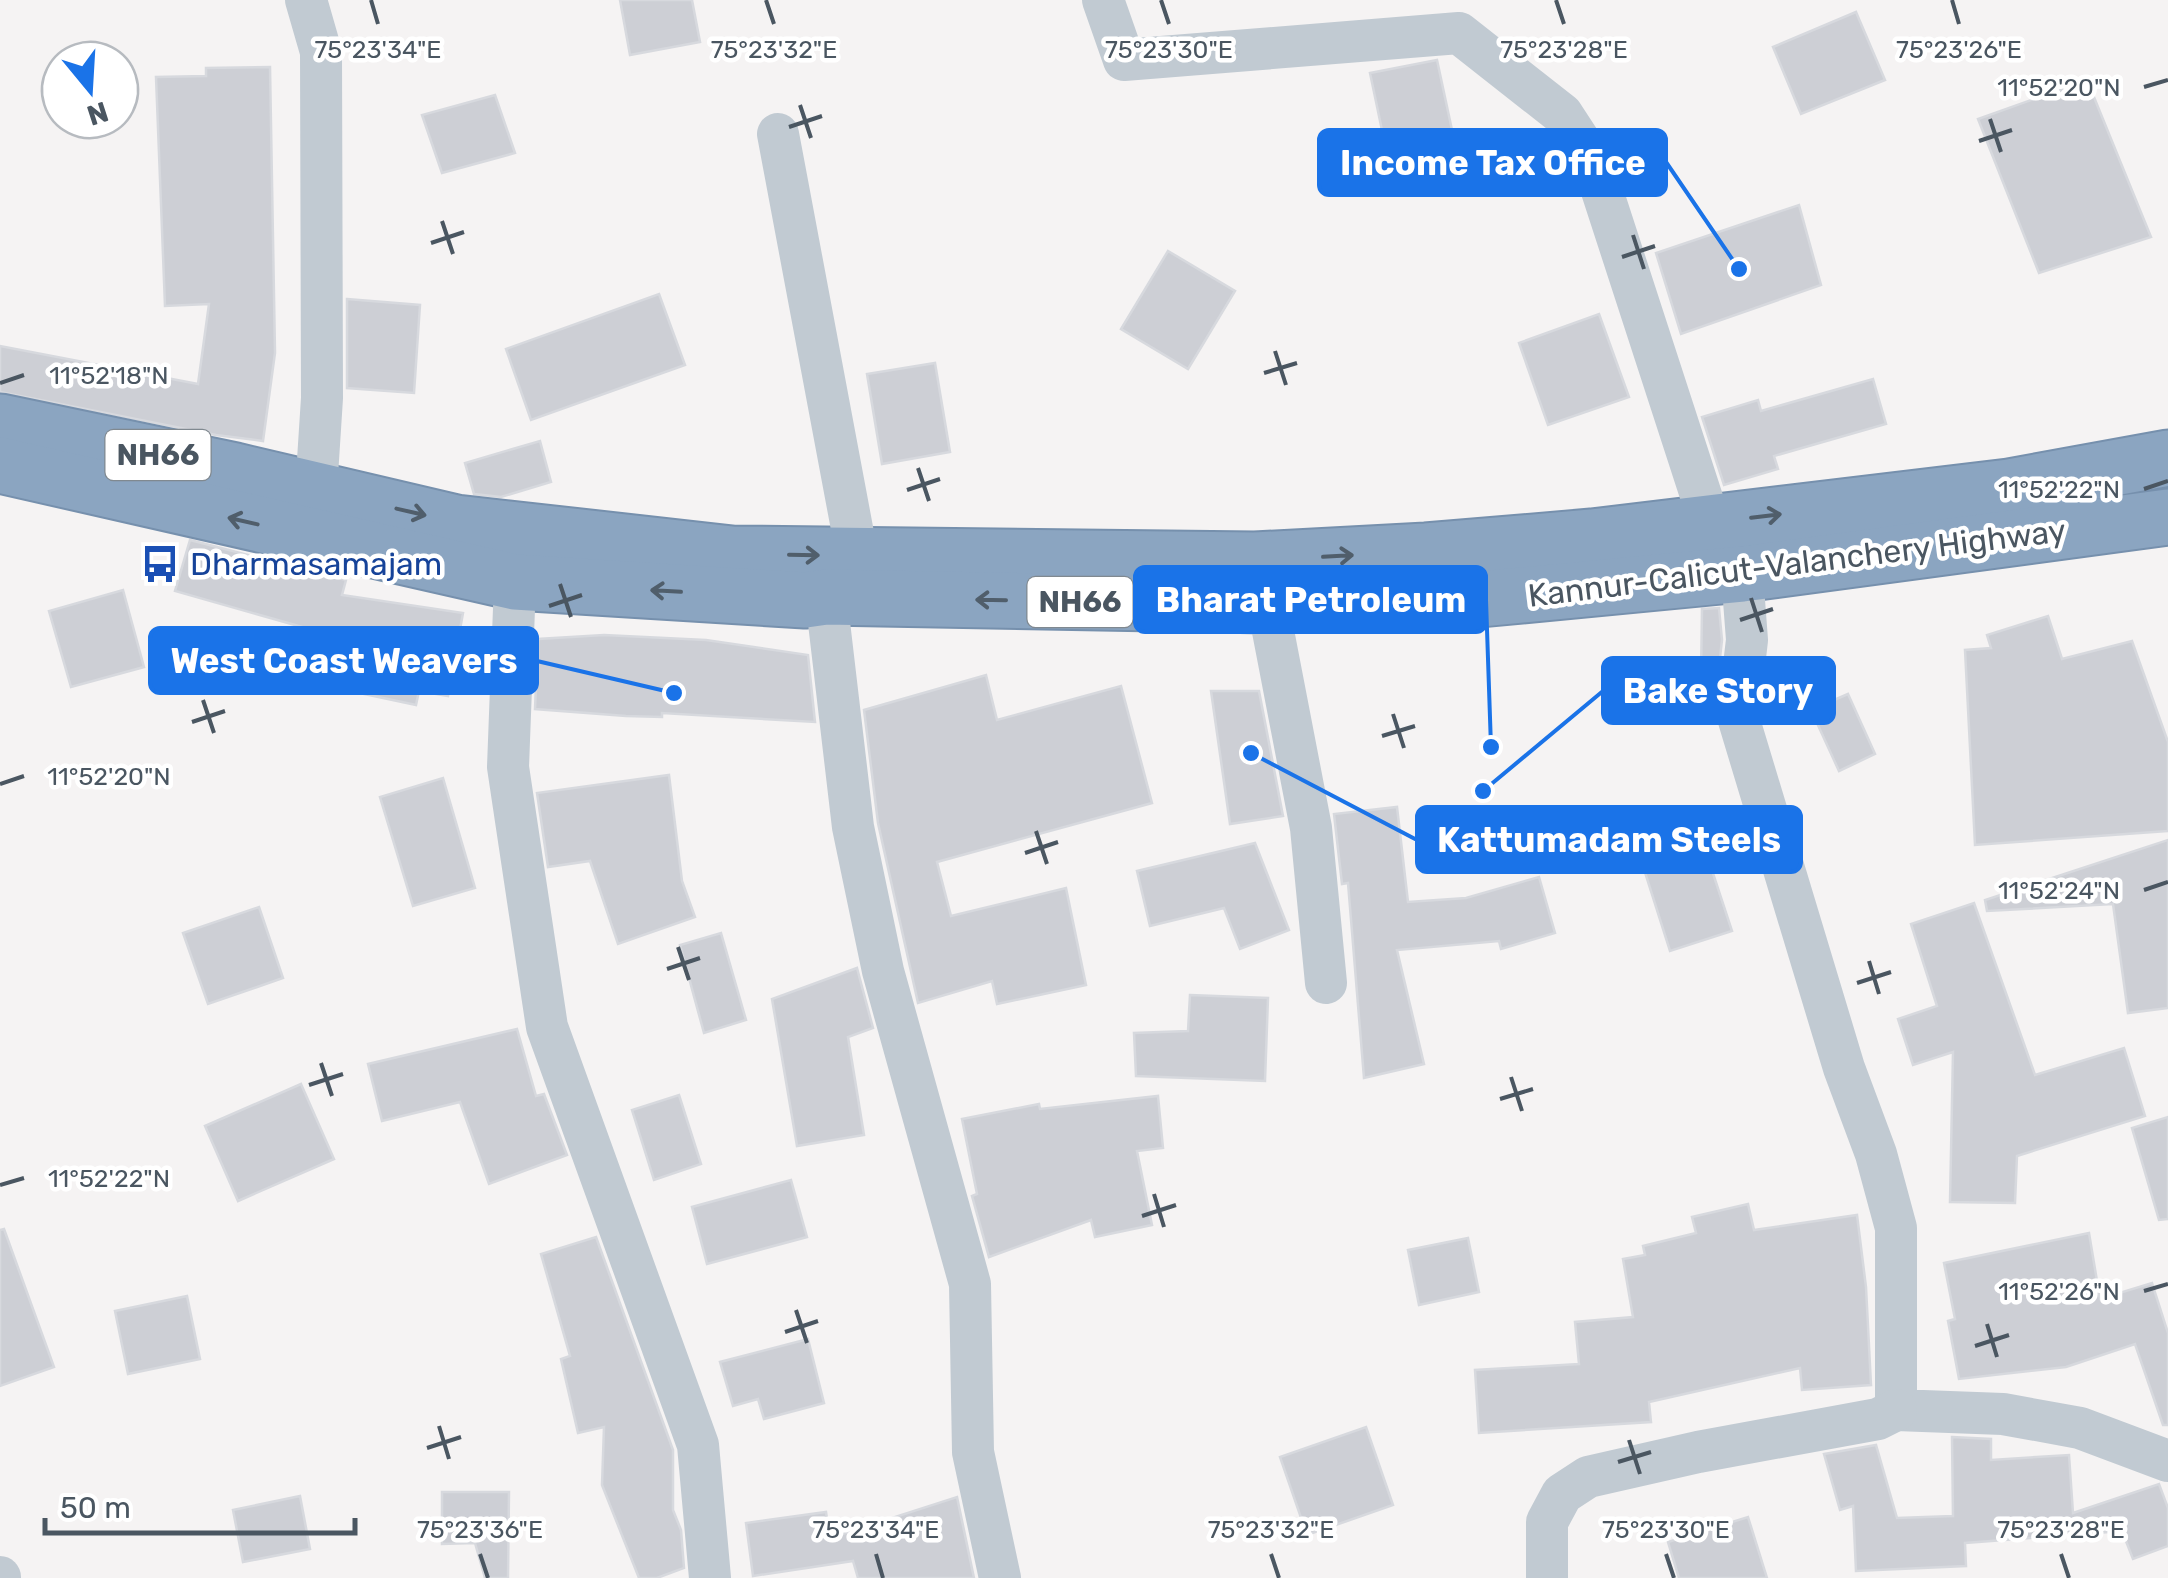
<svg xmlns="http://www.w3.org/2000/svg" width="2168" height="1578" font-family="Rubik,sans-serif">
	<rect width="100%" height="100%" fill="#f5f3f3"/>
	<g fill="#cdcfd5" stroke="#d7d9de" stroke-width="2.5">
		<polygon points="620,0 692,0 700,42 630,55"/>
		<polygon points="1856,12 1885,80 1801,114 1773,47"/>
		<polygon points="1437,60 1455,144 1388,159 1370,73"/>
		<polygon points="270,67 275,353 263,441 216,435 0,392 0,346 198,384 209,304 165,306 156,77 206,76 206,68"/>
		<polygon points="2087,80 2151,237 2039,273 1978,119"/>
		<polygon points="495,95 515,153 442,173 422,115"/>
		<polygon points="1799,205 1821,285 1681,334 1656,253"/>
		<polygon points="1168,251 1235,291 1188,369 1121,329"/>
		<polygon points="659,294 685,365 531,420 506,349"/>
		<polygon points="347,299 420,305 414,393 347,388"/>
		<polygon points="1599,314 1629,397 1548,425 1519,343"/>
		<polygon points="935,363 950,452 882,464 867,374"/>
		<polygon points="1873,379 1886,424 1774,456 1778,469 1724,485 1702,417 1758,400 1761,411"/>
		<polygon points="540,441 551,482 501,497 474,494 465,463"/>
		<polygon points="190,540 346,580 342,595 463,613 448,696 419,691 416,705 350,691 355,642 175,591"/>
		<polygon points="123,590 144,667 71,687 49,611"/>
		<polygon points="1719,608 1722,640 1718,676 1701,676 1702,609"/>
		<polygon points="2048,616 2062,659 2132,641 2168,742 2168,831 1975,845 1965,650 1991,648 1987,635"/>
		<polygon points="604,635 706,640 808,655 815,722 662,713 662,717 626,716 535,709 538,639"/>
		<polygon points="986,675 997,720 1121,686 1152,803 937,862 951,916 1066,888 1086,985 997,1004 992,981 918,1003 878,823 864,710"/>
		<polygon points="1211,691 1259,691 1283,816 1230,824"/>
		<polygon points="1848,694 1875,754 1839,771 1811,710"/>
		<polygon points="669,775 682,881 695,917 618,944 590,861 548,867 537,793"/>
		<polygon points="443,778 475,888 413,906 380,797"/>
		<polygon points="1397,807 1408,902 1466,898 1539,877 1555,933 1501,949 1499,941 1397,950 1424,1064 1364,1078 1348,883 1342,884 1334,814"/>
		<polygon points="2168,840 2168,1008 2128,1013 2113,904 1987,911 1985,900"/>
		<polygon points="1255,843 1289,930 1240,949 1224,908 1150,926 1137,871"/>
		<polygon points="1704,846 1732,931 1670,951 1643,866"/>
		<polygon points="1974,903 2035,1075 2124,1048 2145,1116 2017,1156 2015,1203 1950,1202 1953,1052 1913,1065 1898,1019 1937,1006 1911,924"/>
		<polygon points="259,907 283,978 208,1004 183,933"/>
		<polygon points="721,933 746,1020 704,1033 680,945"/>
		<polygon points="857,968 873,1028 848,1037 864,1135 797,1146 772,999"/>
		<polygon points="1190,995 1268,998 1265,1081 1136,1076 1134,1033 1188,1031"/>
		<polygon points="517,1029 536,1096 544,1094 567,1155 489,1184 460,1102 382,1121 368,1064"/>
		<polygon points="301,1084 334,1159 238,1201 205,1126"/>
		<polygon points="679,1095 701,1164 654,1180 632,1110"/>
		<polygon points="1158,1096 1163,1148 1137,1151 1152,1225 1095,1237 1091,1220 989,1257 972,1196 977,1194 962,1119 1039,1104 1040,1109"/>
		<polygon points="2168,1117 2168,1219 2159,1220 2132,1128"/>
		<polygon points="791,1180 807,1237 707,1264 692,1207"/>
		<polygon points="1748,1204 1754,1230 1857,1215 1866,1287 1871,1385 1802,1390 1800,1368 1649,1402 1651,1422 1479,1433 1475,1370 1579,1364 1575,1322 1633,1317 1623,1259 1645,1255 1643,1246 1696,1233 1692,1217"/>
		<polygon points="4,1229 54,1367 0,1386 0,1230"/>
		<polygon points="2089,1233 2100,1299 2152,1283 2168,1333 2168,1425 2163,1425 2135,1344 2066,1367 1959,1379 1948,1321 1955,1319 1944,1263"/>
		<polygon points="596,1237 673,1450 673,1510 681,1530 684,1568 657,1578 639,1578 602,1485 604,1427 578,1433 561,1359 570,1356 541,1254"/>
		<polygon points="1468,1238 1479,1292 1419,1305 1408,1250"/>
		<polygon points="187,1296 200,1359 128,1374 115,1311"/>
		<polygon points="808,1339 824,1403 764,1419 758,1399 733,1406 720,1362"/>
		<polygon points="1366,1427 1393,1505 1307,1535 1280,1457"/>
		<polygon points="1952,1437 1991,1439 1991,1460 2069,1455 2073,1513 2159,1484 2168,1508 2168,1546 2133,1559 2122,1531 1965,1543 1966,1566 1856,1571 1853,1506 1840,1510 1824,1454 1876,1445 1897,1518 1953,1516"/>
		<polygon points="442,1492 509,1492 508,1578 485,1578 475,1543 442,1544"/>
		<polygon points="300,1496 310,1549 243,1562 233,1510"/>
		<polygon points="957,1497 974,1578 858,1578 853,1561 753,1576 746,1523 826,1512 830,1538"/>
		<polygon points="1748,1517 1767,1578 1679,1578 1668,1542"/>
	</g>
	<g fill="none" stroke-linecap="round" stroke-linejoin="round">
		<g stroke="#7690ad" stroke-width="59">
			<g id="highway">
				<polyline points="0,422 235,471 456,523 732,554 1255,560 1426,551 1592,537 2009,487 2168,458"/>
				<polyline points="0,465 515,582 805,600 826,597 1268,605 1480,599 1742,574 2168,517"/>
			</g>
		</g>
		<g stroke="#c1cad2" stroke-width="42">
			<polyline points="306,0 321,52 322,398 316,491"/>
			<polyline points="1103,0 1124,60 1459,33 1562,114 1592,160 1710,523"/>
			<polyline points="778,134 857,555"/>
			<polyline points="1742,574 1747,640 1738,717 1844,1068 1876,1154 1896,1228 1896,1410 2003,1414 2080,1428 2168,1461"/>
			<polyline points="515,582 508,767 547,1027 698,1445 710,1578"/>
			<polyline points="826,597 853,827 883,971 970,1284 973,1452 1000,1578"/>
			<polyline points="1268,605 1311,828 1326,983"/>
			<polyline points="0,1577 0,1578"/>
			<polyline points="1547,1578 1547,1522 1562,1494 1588,1477 1698,1452 1878,1419 1896,1410"/>
		</g>
		<use href="#highway" stroke="#8ba5c1" stroke-width="55"/>
	</g>
	<defs><path id="oneway-shaft" d="M-6 0H5M1.5-3L5.5 0L1.5 3" fill="none" stroke-width="1.6" stroke-linecap="round" stroke-linejoin="round" transform="scale(2.5)"/></defs>
	<g stroke="#505e6b">
		<use href="#oneway-shaft" transform="translate(411 512) rotate(13)"/>
		<use href="#oneway-shaft" transform="translate(1766 516) rotate(-7)"/>
		<use href="#oneway-shaft" transform="translate(243 521) rotate(-167)"/>
		<use href="#oneway-shaft" transform="translate(804 555) rotate(1)"/>
		<use href="#oneway-shaft" transform="translate(1338 556) rotate(-3)"/>
		<use href="#oneway-shaft" transform="translate(666 591) rotate(-177)"/>
		<use href="#oneway-shaft" transform="translate(991 600) rotate(-179)"/>
	</g>
	<path fill="none" stroke="#4a5661" stroke-width="4" d="M371,0l7,24M766,0l8,24M1161,0l8,24M1556,0l8,24M1952,0l7,24M2144,87l24,-7M800,105l11,33M1990,119l11,33M789,127l33,-11M1979,141l33,-11M442,221l11,33M1633,235l11,34M431,243l33,-11M1622,257l33,-11M1275,351l11,34M1264,373l33,-10M0,383l24,-8M918,468l11,33M2144,489l24,-8M907,490l33,-11M560,584l11,33M1751,598l11,34M549,606l33,-11M1740,620l33,-11M203,700l11,33M1393,714l11,34M192,722l33,-11M1382,736l33,-10M0,784l24,-8M1036,831l11,33M1025,853l33,-11M2144,890l24,-8M678,947l11,33M1869,961l10,33M667,969l33,-11M1857,983l34,-11M321,1063l11,33M1511,1077l11,34M309,1085l34,-11M1500,1099l33,-10M0,1185l24,-7M1154,1194l10,33M1142,1216l34,-11M2144,1291l24,-7M796,1310l11,33M1987,1324l10,33M785,1332l33,-11M1975,1346l34,-11M439,1426l10,33M1629,1440l11,34M427,1448l34,-11M1618,1462l33,-10M480,1554l8,24M876,1554l7,24M1271,1554l8,24M1666,1554l8,24M2061,1554l8,24"/>
	<defs>
		<g id="bus-bare" transform="scale(3)"><path d="M-5-6H5V4H4V6H2V4H-2V6H-4V4H-5ZM-3.5-4V0h7V-4ZM-3.5 1.2v1.5H-2V1.2ZM2 1.2v1.5H3.5V1.2Z" fill="#1a4fb4" stroke="#fff" stroke-width="2.5" paint-order="stroke"/></g>
	</defs>
	<g fill-rule="evenodd">
		<use href="#bus-bare" x="160" y="564"/>
	</g>
	<g text-anchor="middle" dominant-baseline="central" stroke-width="9" stroke-linejoin="round" paint-order="stroke">
		<g fill="#fff" stroke="#808990" stroke-width="2.5">
			<rect x="105.5" y="430" width="105" height="50" rx="8"/>
			<rect x="1027.5" y="577" width="105" height="50" rx="8"/>
		</g>
		<g font-size="30" font-weight="bold" fill="#4a5661">
			<text x="158" y="455">NH66</text>
			<text x="1080" y="602">NH66</text>
		</g>
		<g font-size="32" fill="#4a5661" stroke="#fff">
			<text transform="translate(1797 563) rotate(-7)">Kannur-Calicut-Valanchery Highway</text>
		</g>
		<g font-size="32" fill="#164399" stroke="#fff" text-anchor="start">
			<text x="190" y="564">Dharmasamajam</text>
		</g>
	</g>
	<g font-size="25" text-anchor="middle" fill="#4a5661" stroke="#fff" stroke-width="9" stroke-linejoin="round" paint-order="stroke">
		<text x="378" y="58">75°23'34"E</text>
		<text x="774" y="58">75°23'32"E</text>
		<text x="1169" y="58">75°23'30"E</text>
		<text x="1564" y="58">75°23'28"E</text>
		<text x="1959" y="58">75°23'26"E</text>
		<text x="2059" y="96">11°52'20"N</text>
		<text x="109" y="384">11°52'18"N</text>
		<text x="2059" y="498">11°52'22"N</text>
		<text x="109" y="785">11°52'20"N</text>
		<text x="2059" y="899">11°52'24"N</text>
		<text x="109" y="1187">11°52'22"N</text>
		<text x="2059" y="1300">11°52'26"N</text>
		<text x="480" y="1538">75°23'36"E</text>
		<text x="876" y="1538">75°23'34"E</text>
		<text x="1271" y="1538">75°23'32"E</text>
		<text x="1666" y="1538">75°23'30"E</text>
		<text x="2061" y="1538">75°23'28"E</text>
	</g>
	<path fill="none" stroke="#1a73e8" stroke-width="4" d="M1739 269L1666 162M1491 747L1486 600M674 693L537 661M1483 791L1603 691M1251 753L1417 840"/>
	<g fill="#1a73e8" stroke="#fff" stroke-width="4">
		<circle cx="1739" cy="269" r="10"/>
		<circle cx="1491" cy="747" r="10"/>
		<circle cx="674" cy="693" r="10"/>
		<circle cx="1483" cy="791" r="10"/>
		<circle cx="1251" cy="753" r="10"/>
	</g>
	<g fill="#1a73e8" stroke="#1a73e8" stroke-width="4">
		<rect x="1319" y="130" width="347" height="65" rx="10"/>
		<rect x="1135" y="567" width="351" height="65" rx="10"/>
		<rect x="150" y="628" width="387" height="65" rx="10"/>
		<rect x="1603" y="658" width="231" height="65" rx="10"/>
		<rect x="1417" y="807" width="384" height="65" rx="10"/>
	</g>
	<g font-size="35" text-anchor="middle" font-weight="bold" fill="#fff">
		<text x="1493" y="175">Income Tax Office</text>
		<text x="1311" y="612">Bharat Petroleum</text>
		<text x="344" y="673">West Coast Weavers</text>
		<text x="1718" y="703">Bake Story</text>
		<text x="1609" y="852">Kattumadam Steels</text>
	</g>
	<g transform="translate(90 90) rotate(162)"><circle r="48" fill="#ffffff" stroke="#b7bbc0" stroke-width="2.5"/>
	<path d="M0-8L18 38L0 25L-18 38Z" fill="#1a73e8"/>
	<text y="-15" font-size="28" font-weight="bold" text-anchor="middle" fill="#4a5661">N</text>
	</g>
	<path d="M45 1518v15h310v-15" fill="none" stroke="#4a5661" stroke-width="5"/>
	<text x="60" y="1518" font-size="30" fill="#4a5661" stroke="#ffffff" stroke-width="8" paint-order="stroke">50 m</text>
</svg>
